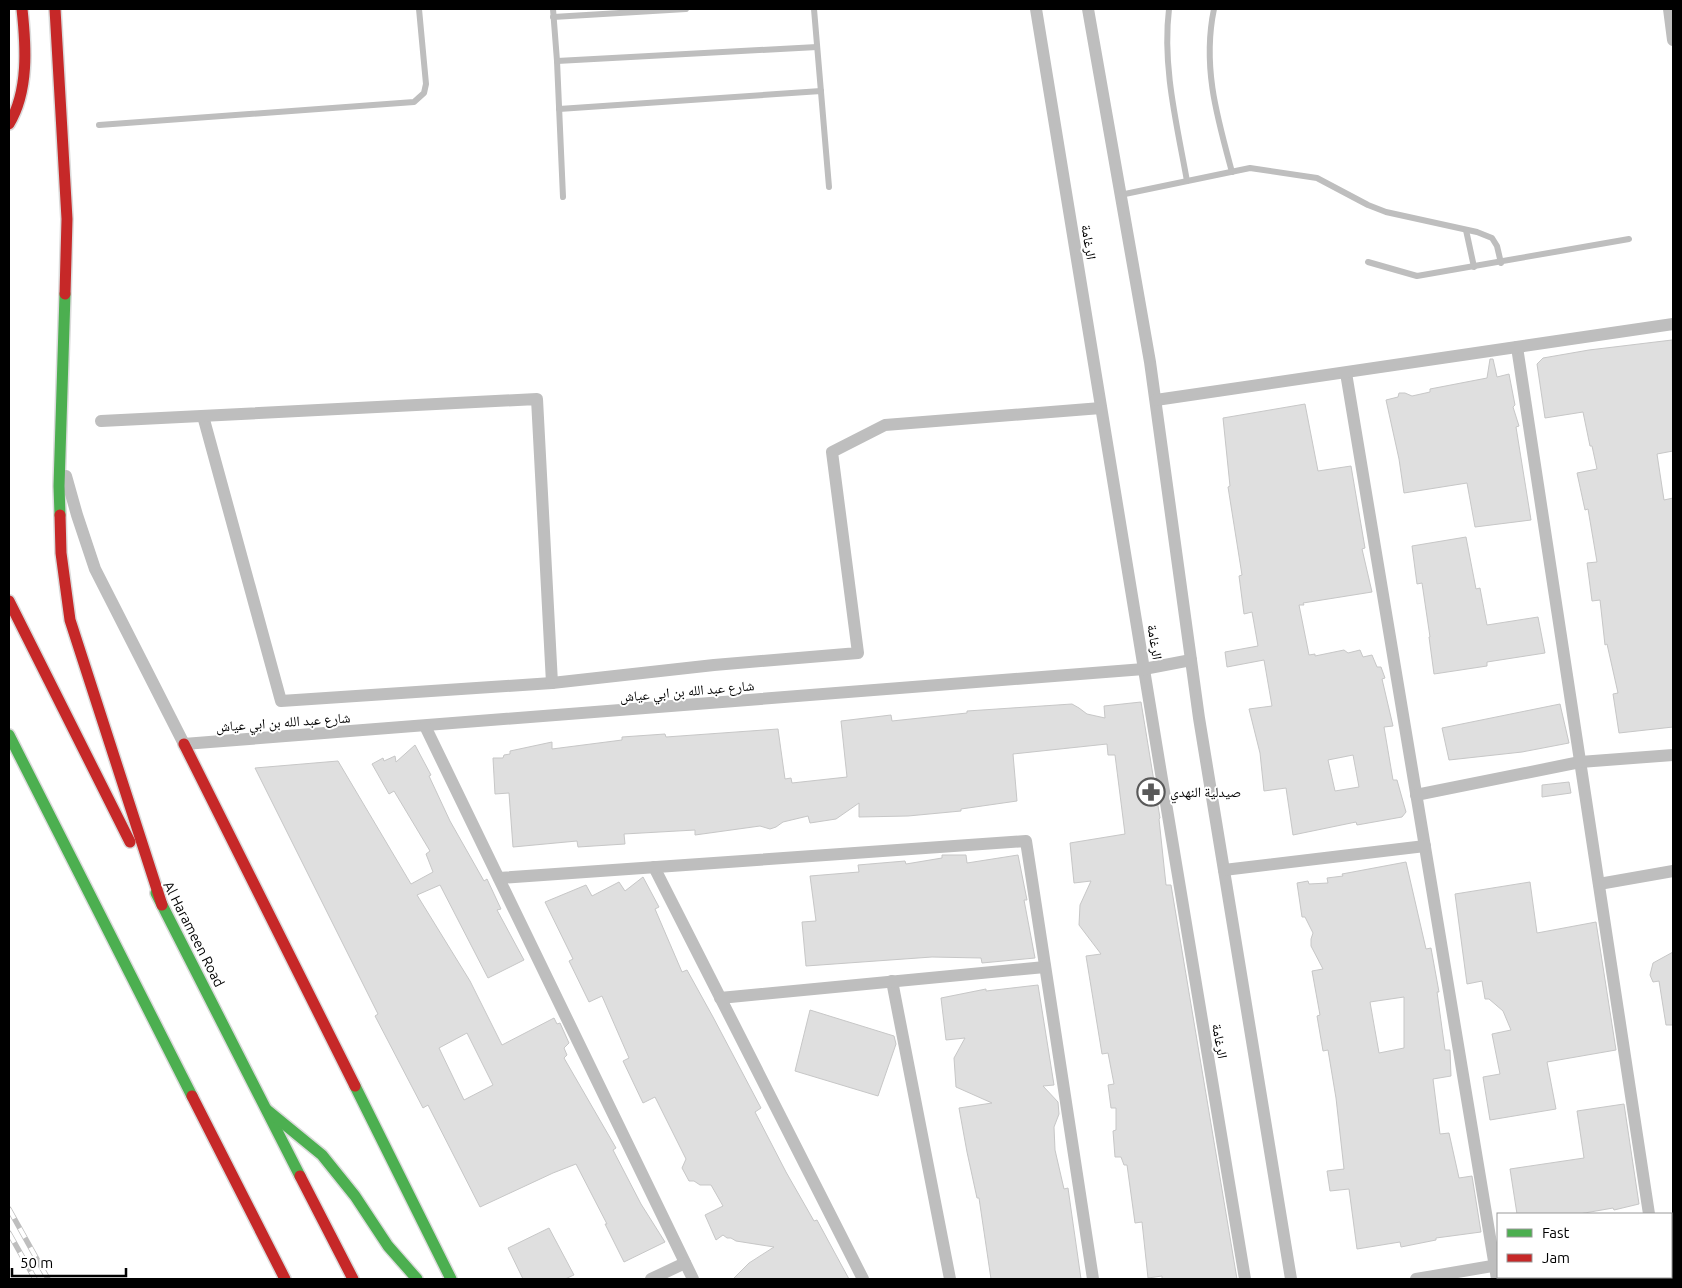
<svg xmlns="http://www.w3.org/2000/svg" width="1682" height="1288" font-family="Ubuntu,'Noto Naskh Arabic',sans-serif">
	<rect width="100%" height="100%" fill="#fff"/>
	<g fill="#dfdfdf" stroke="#c7c7c7" fill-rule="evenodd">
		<polygon points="1672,340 1673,451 1657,454 1664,500 1673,498 1673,727 1619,733 1613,694 1618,693 1607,644 1605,645 1600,600 1592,601 1587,563 1597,562 1588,509 1585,510 1577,473 1597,469 1592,446 1590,446 1583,412 1545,418 1537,364 1543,358 1589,350"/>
		<polygon points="1490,359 1493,359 1497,377 1509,374 1515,405 1513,407 1519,426 1516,427 1531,520 1475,527 1467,483 1404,493 1399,459 1386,400 1398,397 1399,393 1405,393 1412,396 1430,392 1430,389 1487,378"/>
		<path d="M1305,404l13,67 33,-5 14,82 -3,1 10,43 -69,11 1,2h-5l10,50 6,-1v2l29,-6 4,3 12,-3 3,7 9,-2 5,12h4l4,11 -3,1 11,47 -9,1 9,53h4l9,32 -4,5 -45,8 -1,-3 -63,13 -7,-47 -22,3 -4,-38 -11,-44 23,-3 -8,-46 -37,7 -2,-15 33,-6 -6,-34 -8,2 -5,-38 3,-1 -14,-88 2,-1 -7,-68zM1353,755l6,32 -24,4 -7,-31z"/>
		<polygon points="1466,537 1476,589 1480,588 1487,625 1538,617 1545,653 1487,662 1487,666 1434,674 1429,637 1430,637 1422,583 1417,584 1412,546"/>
		<polygon points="1141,702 1160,818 1159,819 1166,885 1171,885 1237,1279 1162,1279 1162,1276 1148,1278 1142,1222 1135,1223 1127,1165 1124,1165 1121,1157 1115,1157 1113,1131 1116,1130 1116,1108 1111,1108 1108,1085 1114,1084 1108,1053 1102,1054 1086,956 1101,954 1079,925 1080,905 1091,881 1074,883 1070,843 1125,834 1115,755 1108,755 1107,744 1013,754 1017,801 961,809 961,811 908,816 859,817 859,803 836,819 810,823 808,816 783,822 776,827 770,829 760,826 695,835 695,830 624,834 625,844 578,847 577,841 513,847 509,793 495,794 493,758 503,758 504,755 510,754 510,751 552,742 552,749 622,740 622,737 665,734 666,737 778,729 785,779 791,778 792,783 847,777 841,721 891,715 892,721 967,713 967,711 1072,704 1079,708 1087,714 1105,718 1104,706"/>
		<polygon points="1560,704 1569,743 1522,752 1449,760 1442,728"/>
		<path d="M415,745l16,30 -2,1 21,45 34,60 3,-2 14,30 -4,1 27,50 -36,18 -48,-93 -23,10 53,86 32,64 52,-27 3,6 3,-1 9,20 -5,5 3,7 -3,3 52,90 -3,2 28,54 24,38 -41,20 -19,-38h2l-31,-60 -23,9 -73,34 -52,-102 -5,3 -48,-92 3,-2 -123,-246 83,-7 73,123 22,-12 -7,-18 4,-3 -36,-60 -5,3 -17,-30 11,-6 1,3 11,-5 1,6zM467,1033l26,52 -29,15 -25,-52z"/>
		<polygon points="1569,782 1571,793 1542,797 1542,785"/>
		<polygon points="942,855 966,855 967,863 1018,855 1027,900 1024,900 1035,958 982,963 981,958 932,957 806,966 802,922 816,921 810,876 859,872 858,865 905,861 906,864 942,858"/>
		<path d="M1406,862l20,87 5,-1 8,44h-2l8,58h5l1,26 -18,3 7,55 9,-1 10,45 13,-2 9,56 -45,6v2l-35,7 -1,-5 -43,7 -8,-60 -19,2 -3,-20 17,-2 -8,-71 -8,-48 -5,1 -6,-35 3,-1 -8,-44 11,-2 -12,-23v-7l2,-6 -8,-16h-3l-5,-34 11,-2 1,3 19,-1 -1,-5 16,-2 -1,-2zM1404,997v51l-25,5 -9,-51z"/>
		<polygon points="643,877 659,907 655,909 682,972 687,970 713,1017 761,1108 755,1112 786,1172 814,1221 817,1220 849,1279 733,1279 749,1263 774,1247 736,1241 731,1238 727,1238 723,1235 716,1240 705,1215 723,1206 711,1185 700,1185 694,1181 689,1181 682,1168 686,1159 655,1097 643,1103 623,1061 629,1058 602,996 589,1002 569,961 573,959 545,902 586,885 592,896 619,882 625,891"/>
		<polygon points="1530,882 1537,933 1596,922 1616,1050 1547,1062 1556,1109 1490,1120 1483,1077 1500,1074 1492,1034 1511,1030 1503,1011 1489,999 1485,999 1482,981 1467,984 1455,894"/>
		<polygon points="1673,952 1673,1025 1666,1025 1659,981 1653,982 1650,975 1653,963"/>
		<polygon points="1038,985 1054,1085 1043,1086 1058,1102 1059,1114 1054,1127 1055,1150 1064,1189 1068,1188 1081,1279 991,1279 979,1198 977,1198 967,1152 959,1108 992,1103 956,1087 954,1058 965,1038 946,1040 941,998 986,989 986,991"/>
		<polygon points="810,1010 894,1036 896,1044 878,1096 795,1071"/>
		<polygon points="1624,1104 1639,1204 1614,1210 1613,1208 1579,1214 1517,1214 1510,1169 1584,1158 1577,1111"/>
		<polygon points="549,1228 574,1275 565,1279 523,1279 508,1248"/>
	</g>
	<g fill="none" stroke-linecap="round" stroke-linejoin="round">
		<g stroke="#dbdbdb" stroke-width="14">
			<g id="fast">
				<polyline points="60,515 59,486 65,294"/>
				<polyline points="9,735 192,1096"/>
				<polyline points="156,893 300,1176"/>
				<polyline points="355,1086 451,1279"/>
				<polyline points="267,1110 322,1155 355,1196 388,1246 417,1279"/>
			</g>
		</g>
		<g stroke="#dbdbdb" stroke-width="14">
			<g id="jam">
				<polyline points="55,9 67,219 65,294"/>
				<path d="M9,124c20,-33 17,-78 13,-115"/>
				<polyline points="60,515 61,553 70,620 162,905"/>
				<polyline points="9,601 130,842"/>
				<polyline points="184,744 355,1086"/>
				<polyline points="192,1096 285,1279"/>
				<polyline points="300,1176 353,1279"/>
			</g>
		</g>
		<g stroke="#bebebe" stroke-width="6">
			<polyline points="553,9 557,61 563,197"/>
			<polyline points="814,9 829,187"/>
			<path d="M1169,9c-7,57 8,116 18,172"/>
			<path d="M1214,9c-12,57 3,108 18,163"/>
			<polyline points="553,17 686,9"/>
			<polyline points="557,61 817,47"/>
			<polyline points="559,109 821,91"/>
			<polyline points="99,125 414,102 424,93 426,84 419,9"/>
			<polyline points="1120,195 1250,168 1317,178 1368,205 1386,212 1477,232 1492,238 1497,246 1501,263"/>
			<polyline points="1466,230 1474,267"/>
			<polyline points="1368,262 1417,276 1629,239"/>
		</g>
		<g stroke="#bebebe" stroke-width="12">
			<path d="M1036,9c69,423 138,847 209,1270"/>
			<polyline points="1088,9 1150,362 1199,718 1291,1279"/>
			<polyline points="1669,9 1673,40"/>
			<polyline points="1517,347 1649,1214"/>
			<polyline points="1346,373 1497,1279"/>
			<polyline points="1156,400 1673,324"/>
			<polyline points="203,416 281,701 552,683 714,665 858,653 832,452 885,425 1101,408"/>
			<polyline points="101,421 537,399 552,683"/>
			<polyline points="66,476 77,515 95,569 184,744 1144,669 1191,660"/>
			<polyline points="425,726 693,1279"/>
			<polyline points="1416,795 1580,762 1673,755"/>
			<polyline points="654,867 863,1279"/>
			<polyline points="1224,870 1425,846"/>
			<polyline points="499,878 1026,841 1093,1279"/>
			<polyline points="1599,884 1673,871"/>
			<polyline points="892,981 950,1279"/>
			<polyline points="720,998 1045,967"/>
			<polyline points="1671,1236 1673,1235"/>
			<polyline points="1660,1277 1660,1279"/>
			<polyline points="651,1279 685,1263"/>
			<polyline points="1416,1279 1498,1265"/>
		</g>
		<use href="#fast" stroke="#4caf50" stroke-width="11"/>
		<use href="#jam" stroke="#c62828" stroke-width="11"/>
		<g stroke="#bebebe" stroke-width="5.5">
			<g id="rail">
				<polyline points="9,1209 48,1279"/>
				<polyline points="9,1233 35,1279"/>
			</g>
		</g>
		<use href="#rail" stroke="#fff" stroke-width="4" stroke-dasharray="11" stroke-linecap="butt"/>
	</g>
	<defs>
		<g id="pharmacy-ring" transform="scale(1.4375)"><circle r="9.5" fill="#fff" stroke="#595959" stroke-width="1.5"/><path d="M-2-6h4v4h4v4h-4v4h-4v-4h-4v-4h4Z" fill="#595959"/></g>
	</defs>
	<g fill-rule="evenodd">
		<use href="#pharmacy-ring" x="1151" y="792"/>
	</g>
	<g text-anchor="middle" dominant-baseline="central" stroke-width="4" stroke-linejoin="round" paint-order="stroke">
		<g font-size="14" fill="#000" stroke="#fff">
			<text transform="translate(1089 242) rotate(81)">الرغامة</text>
			<text transform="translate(1155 642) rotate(81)">الرغامة</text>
			<text transform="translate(687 691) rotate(-5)">شارع عبد الله بن ابي عياش</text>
			<text transform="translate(283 722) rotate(-4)">شارع عبد الله بن ابي عياش</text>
			<text transform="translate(194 934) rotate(63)">Al Harameen Road</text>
			<text transform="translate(1220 1041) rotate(80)">الرغامة</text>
		</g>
		<g font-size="14" fill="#000" stroke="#fff" text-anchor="start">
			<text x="1170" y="792">صيدلية النهدي</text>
		</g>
	</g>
	<rect width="1682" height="1288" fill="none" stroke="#000000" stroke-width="20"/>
	<rect x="1497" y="1213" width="175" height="65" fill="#ffffff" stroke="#999999"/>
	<rect x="1507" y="1229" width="25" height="8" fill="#4caf50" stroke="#999999"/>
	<text x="1542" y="1238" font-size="15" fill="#000000">Fast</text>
	<rect x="1507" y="1254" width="25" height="8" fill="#c62828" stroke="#999999"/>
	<text x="1542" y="1263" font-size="15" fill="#000000">Jam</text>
	<path d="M12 1268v8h114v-8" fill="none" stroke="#000000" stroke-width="2.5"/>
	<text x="20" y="1268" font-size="15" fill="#000000" stroke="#ffffff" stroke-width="4" paint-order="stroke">50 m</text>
</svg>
